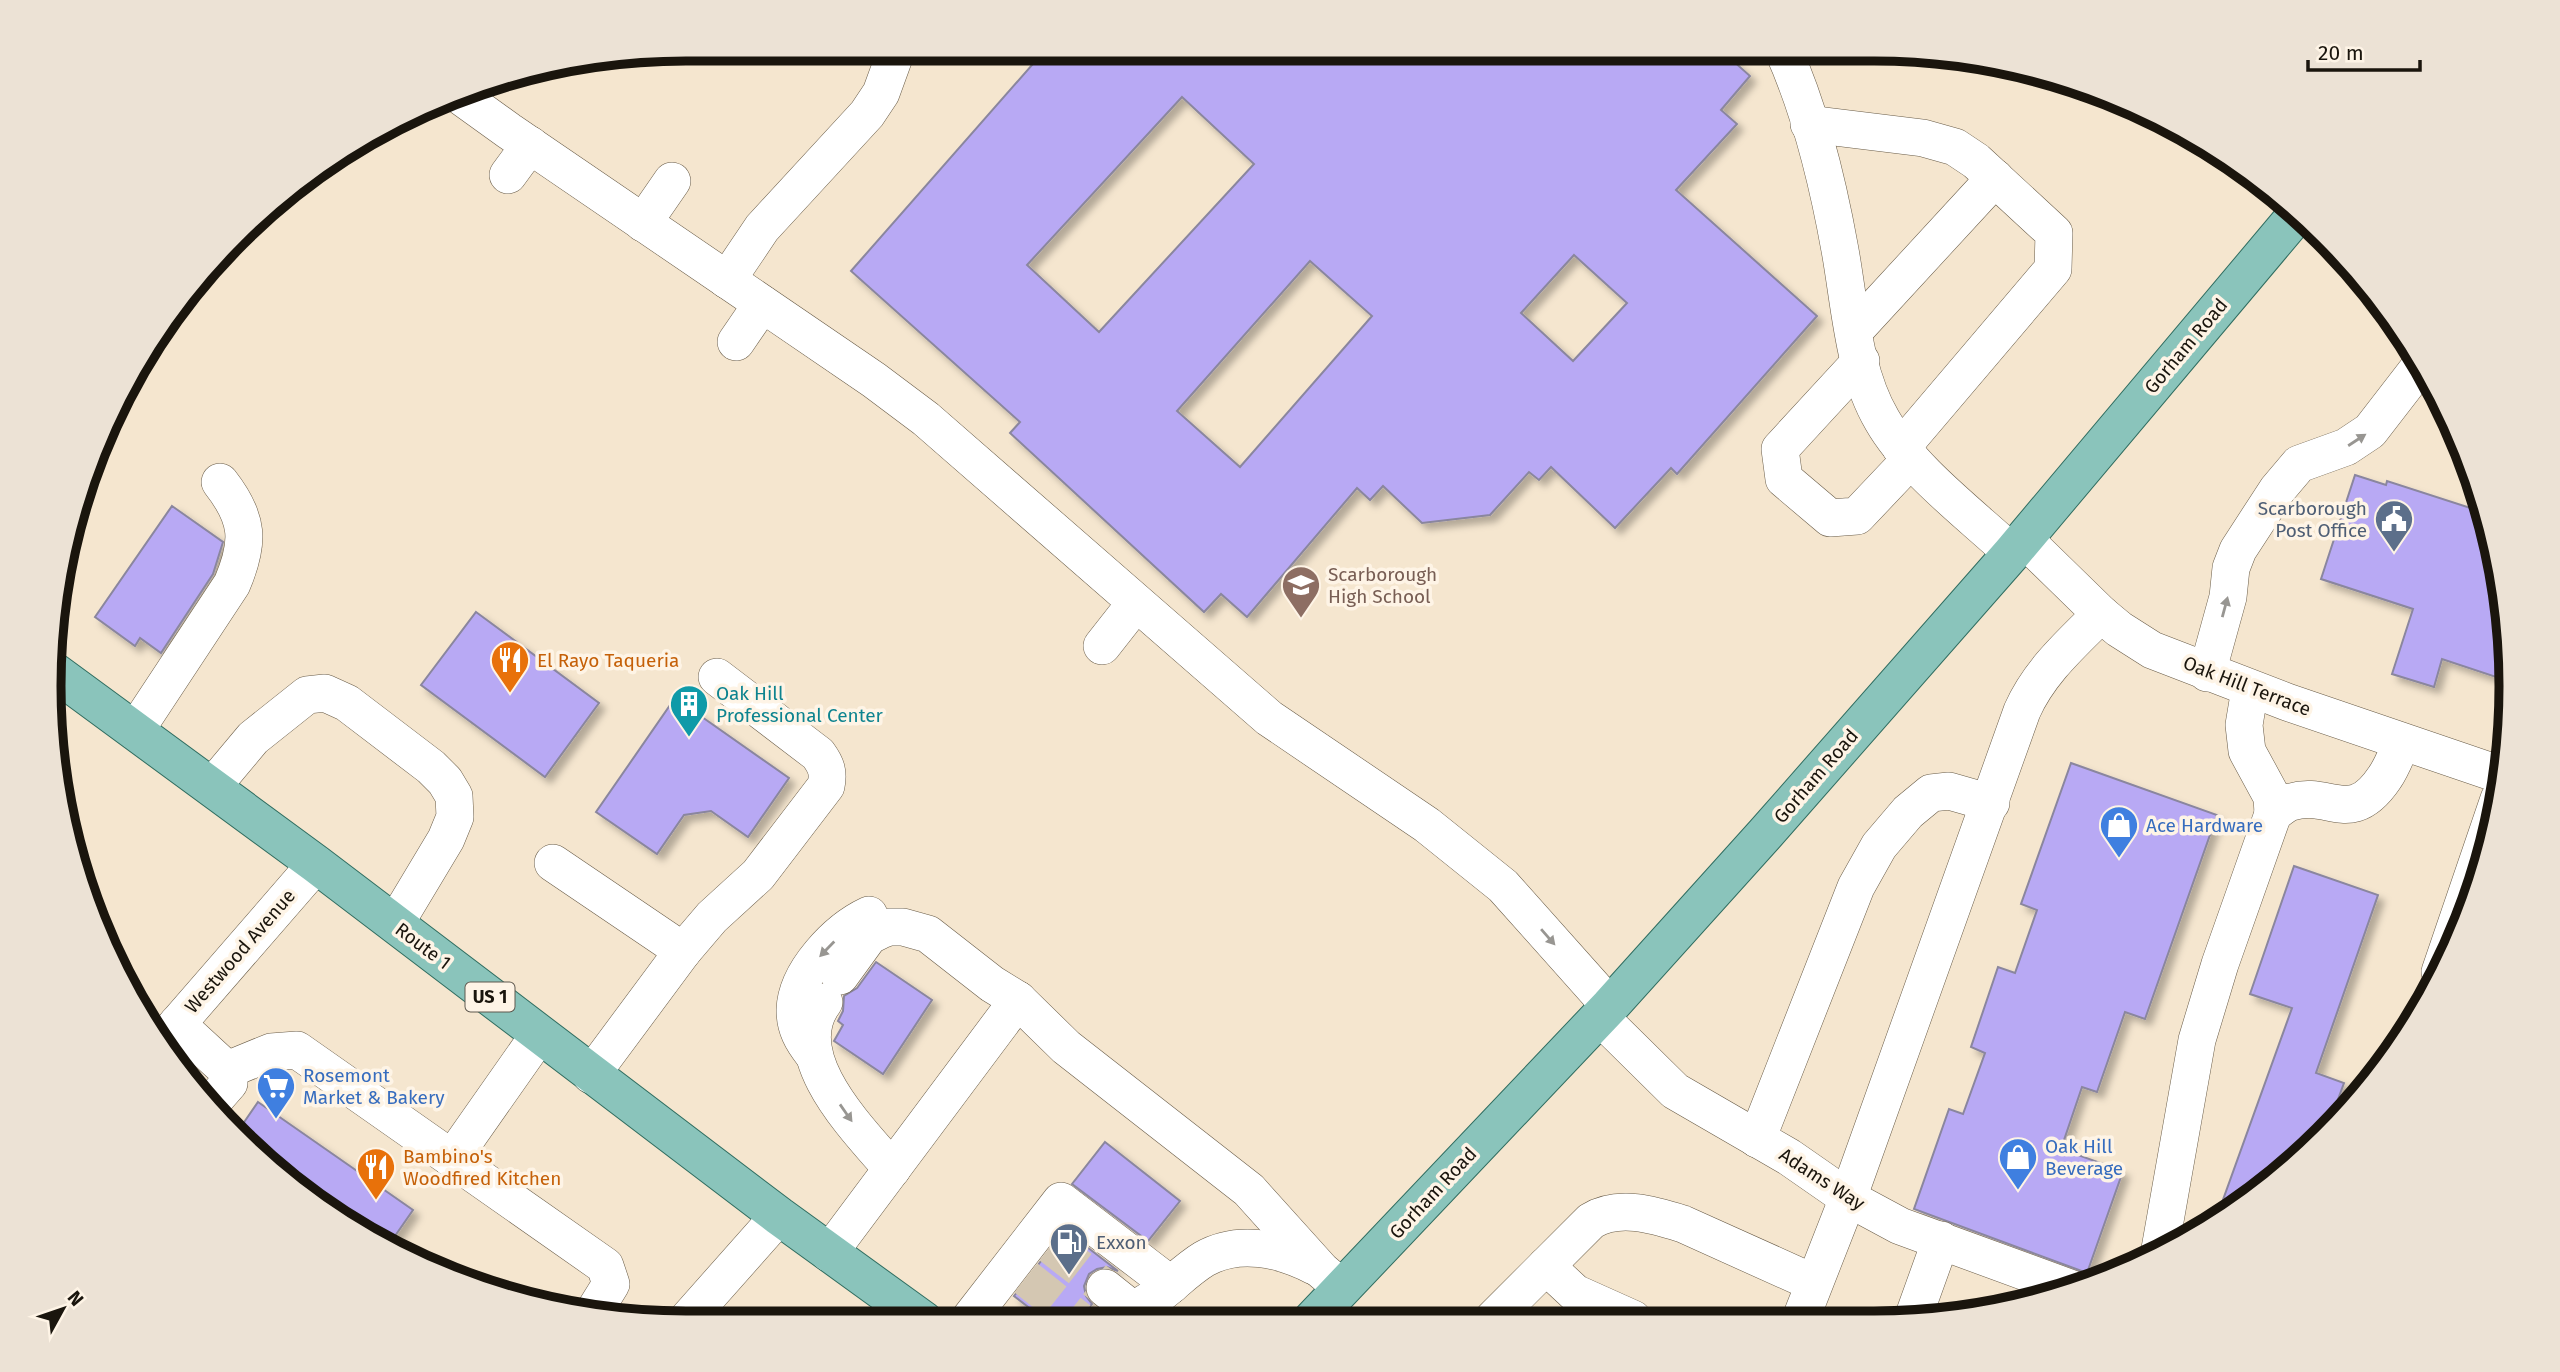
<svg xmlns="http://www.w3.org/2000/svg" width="2560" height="1372" font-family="'Fira Sans',sans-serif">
	<defs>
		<filter id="shadow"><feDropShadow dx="6" dy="6" stdDeviation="3.5" flood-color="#0004"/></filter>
	</defs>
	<rect width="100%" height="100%" fill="#f5e6cf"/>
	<g fill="#b8a9f4" stroke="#8a869e" stroke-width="2" fill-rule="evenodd" filter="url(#shadow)">
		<path d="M1046,49l675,1 29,26 -29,34 16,14 -61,66 141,126 -140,158 -6,-6 -56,60 -64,-61 -12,13 -10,-8 -39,43 -68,8 -39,-37 -13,14 -13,-12 -110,129 -26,-23 -17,18 -194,-179 10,-11 -169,-151zM1182,97l72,67 -155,168 -72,-67zM1574,255l53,48 -54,58 -52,-48zM1310,261l62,55 -132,151 -63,-56z"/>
		<polygon points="2355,475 2386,485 2387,481 2486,513 2498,573 2491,596 2502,600 2510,644 2508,681 2442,659 2434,687 2392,674 2413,609 2321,579"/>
		<polygon points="172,506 223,542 213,574 161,653 140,638 135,646 95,617"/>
		<polygon points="476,612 599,703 545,777 421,685"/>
		<polygon points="675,698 789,778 748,837 711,811 684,815 657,854 596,812"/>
		<polygon points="2071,763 2217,815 2145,1019 2125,1012 2097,1092 2082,1087 2061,1149 2123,1171 2087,1273 1914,1209 1949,1109 1963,1114 1985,1053 1971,1047 1998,967 2015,973 2037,910 2021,904"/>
		<polygon points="2294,866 2378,895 2316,1073 2344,1083 2327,1129 2228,1215 2215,1222 2292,1008 2250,994"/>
		<polygon points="876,962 932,1000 883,1074 834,1041 843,1025 838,1021 843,1011 844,996 857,988"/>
		<polygon points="258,1102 413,1210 388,1246 368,1238 238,1131"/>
		<polygon points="1105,1142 1180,1201 1148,1241 1072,1184"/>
		<polygon points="1065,1230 1118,1271 1107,1267 1097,1269 1089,1274 1084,1286 1086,1296 1092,1304 1079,1320 1045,1320 1014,1296"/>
	</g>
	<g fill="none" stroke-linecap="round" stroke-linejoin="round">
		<g stroke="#d4c7b2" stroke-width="37" stroke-dasharray="37 18" stroke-linecap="butt">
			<polyline points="1051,1246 1105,1288"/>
			<polyline points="1026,1278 1079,1320"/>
		</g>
		<g stroke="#695c48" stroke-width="38">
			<g id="minor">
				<path d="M1783,50c28,62 45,133 57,200 10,55 13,121 42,170 28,49 88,94 130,133"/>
				<polyline points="459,95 509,131 874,380 926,419 1269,718 1427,825 1503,886 1610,1006"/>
				<polyline points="1809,124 1923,138 1955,147 1976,161 2054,233 2053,269 1901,448"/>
				<polyline points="508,175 530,145"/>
				<polyline points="643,223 672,181"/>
				<polyline points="727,280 762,228 867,114 881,93 897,49"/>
				<polyline points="1854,331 1995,178"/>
				<polyline points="736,342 762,304"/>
				<polyline points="1861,361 1780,449 1784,479 1830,518 1857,516 1911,459"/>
				<polyline points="2024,539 2101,614 2119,629 2152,650 2287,702 2504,776"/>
				<polyline points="1102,646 1135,604"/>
				<polyline points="2207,673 2228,597 2231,568 2238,550 2277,490 2299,464 2346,447 2370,431 2421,365"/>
				<path d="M2250,689l-6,36 3,26 25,46 1,17c5,-4 12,-10 18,-12 39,-12 60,26 94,-25 7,-10 12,-24 17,-35"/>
				<path d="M135,731l97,-147c18,-42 17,-65 -12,-102"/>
				<polyline points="212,787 253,738 307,695 325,693 347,703 431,767 445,781 454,796 455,817 446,839 395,924"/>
				<path d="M553,863l130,88 29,-34 46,-42 68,-89c3,-14 0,-21 -8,-32l-101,-77"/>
				<polyline points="2440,972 2499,799"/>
				<polyline points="840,976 869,936 881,930 889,927 903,927 928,934 992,984 1018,1000 1066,1047 1249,1190 1321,1270 1342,1288"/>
				<path d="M824,1002c-41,54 35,128 68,167"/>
				<polyline points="1600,1017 1675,1091 1789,1157 1848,1198 1900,1226 2075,1290"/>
				<polyline points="177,1024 227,1070 229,1083 208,1107"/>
				<polyline points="165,1038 316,864"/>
				<path d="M813,1054c-11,-14 -18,-26 -18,-44 1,-38 42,-80 74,-95"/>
				<polyline points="227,1070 271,1052 297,1050 605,1266 611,1284 593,1313"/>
				<polyline points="591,1075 683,951"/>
				<polyline points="1757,1139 1856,887 1879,846 1908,812 1931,793 1949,791 1991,803"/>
				<polyline points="452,1159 539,1035"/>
				<polyline points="2160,1249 2197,1040 2220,964 2273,814"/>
				<polyline points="829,1253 1018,1000"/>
				<polyline points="1546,1266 1575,1293 1633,1319"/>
				<polyline points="1105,1288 1134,1311"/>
				<path d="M1801,1318l47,-120 174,-487c17,-39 49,-67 79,-97"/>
				<polyline points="1913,1318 1941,1240"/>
				<path d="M1493,1319l98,-98c28,-17 63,-6 92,3l131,59"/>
				<path d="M1120,1320c13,-10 28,-18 41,-27 14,-11 28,-25 43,-34 35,-20 77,-10 110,7"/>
				<polyline points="968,1321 1061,1201 1171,1285"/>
				<polyline points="685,1322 779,1216"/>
			</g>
		</g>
		<g stroke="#306d60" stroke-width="40">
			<g id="major">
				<polyline points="56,673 316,864 779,1216 924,1321"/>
				<polyline points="1312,1320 1610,1006 1765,834 2012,553 2299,212"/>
			</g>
		</g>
		<use href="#minor" stroke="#fff" stroke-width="37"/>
		<use href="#major" stroke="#8ac4bb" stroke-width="38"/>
	</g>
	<defs><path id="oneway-solid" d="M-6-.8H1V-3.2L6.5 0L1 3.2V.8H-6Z" transform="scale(1.75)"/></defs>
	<g fill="#989692">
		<use href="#oneway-solid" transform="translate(2357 440) rotate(-33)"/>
		<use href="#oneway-solid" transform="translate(2225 607) rotate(-75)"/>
		<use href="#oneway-solid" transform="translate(1548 937) rotate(49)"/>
		<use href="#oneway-solid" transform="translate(827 949) rotate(134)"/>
		<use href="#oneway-solid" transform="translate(846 1113) rotate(55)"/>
	</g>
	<defs>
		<g id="civic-pin" transform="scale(2.0125)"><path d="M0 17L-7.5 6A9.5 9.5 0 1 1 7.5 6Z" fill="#5c6f8a" stroke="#fef4e6"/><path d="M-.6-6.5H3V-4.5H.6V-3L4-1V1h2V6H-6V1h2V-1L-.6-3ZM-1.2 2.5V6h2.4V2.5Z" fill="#fff"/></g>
		<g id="school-pin" transform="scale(2.0125)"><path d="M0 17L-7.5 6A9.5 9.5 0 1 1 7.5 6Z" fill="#8d6e63" stroke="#fef4e6"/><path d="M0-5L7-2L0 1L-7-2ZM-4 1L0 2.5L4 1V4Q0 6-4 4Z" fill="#fff"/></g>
		<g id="restaurant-pin" transform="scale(2.0125)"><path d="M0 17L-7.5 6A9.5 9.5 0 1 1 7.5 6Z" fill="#e8710a" stroke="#fef4e6"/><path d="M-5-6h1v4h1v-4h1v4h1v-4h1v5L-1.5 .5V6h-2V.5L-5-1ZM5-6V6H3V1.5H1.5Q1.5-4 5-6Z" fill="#fff"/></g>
		<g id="building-pin" transform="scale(2.0125)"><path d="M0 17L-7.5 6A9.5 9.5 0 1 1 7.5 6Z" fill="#0f9aa8" stroke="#fef4e6"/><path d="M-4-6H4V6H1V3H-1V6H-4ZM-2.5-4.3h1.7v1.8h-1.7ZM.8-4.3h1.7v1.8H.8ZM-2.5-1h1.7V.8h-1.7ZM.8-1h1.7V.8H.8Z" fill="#fff"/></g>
		<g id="shop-pin" transform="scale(2.0125)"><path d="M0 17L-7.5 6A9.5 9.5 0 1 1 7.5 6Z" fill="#3f7fe0" stroke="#fef4e6"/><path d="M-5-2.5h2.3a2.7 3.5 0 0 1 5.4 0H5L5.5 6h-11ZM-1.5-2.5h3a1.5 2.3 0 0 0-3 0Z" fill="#fff"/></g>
		<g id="supermarket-pin" transform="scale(2.0125)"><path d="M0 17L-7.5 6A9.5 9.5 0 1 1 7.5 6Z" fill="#3f7fe0" stroke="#fef4e6"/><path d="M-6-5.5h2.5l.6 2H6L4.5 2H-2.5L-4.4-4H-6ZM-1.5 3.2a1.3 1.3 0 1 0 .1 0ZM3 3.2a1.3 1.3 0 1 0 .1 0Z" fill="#fff"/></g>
		<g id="fuel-pin" transform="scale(2.0125)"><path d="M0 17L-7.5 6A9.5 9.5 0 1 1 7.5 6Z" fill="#5c6f8a" stroke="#fef4e6"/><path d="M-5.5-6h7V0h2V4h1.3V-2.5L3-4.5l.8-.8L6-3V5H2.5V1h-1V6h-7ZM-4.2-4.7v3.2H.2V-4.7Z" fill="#fff"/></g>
	</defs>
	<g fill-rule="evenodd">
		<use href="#civic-pin" x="2394" y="519"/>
		<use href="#school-pin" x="1301" y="585"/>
		<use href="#restaurant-pin" x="510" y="660"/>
		<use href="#building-pin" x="689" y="704"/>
		<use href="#shop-pin" x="2119" y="825"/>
		<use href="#supermarket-pin" x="276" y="1086"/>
		<use href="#shop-pin" x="2018" y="1157"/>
		<use href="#restaurant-pin" x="376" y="1167"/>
		<use href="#fuel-pin" x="1069" y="1242"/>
	</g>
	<g text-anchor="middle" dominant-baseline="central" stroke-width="7" stroke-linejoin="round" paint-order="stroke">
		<rect fill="#fef4e6" stroke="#5e584e" stroke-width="2" x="465.5" y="982.5" width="49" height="29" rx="5"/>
		<g font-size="18" font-weight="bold" fill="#1a150d">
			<text x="490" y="997">US 1</text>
		</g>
		<g font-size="19" fill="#1a150d" stroke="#fef4e6">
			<text transform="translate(2186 346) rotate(-50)">Gorham Road</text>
			<text transform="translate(2247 686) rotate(21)">Oak Hill Terrace</text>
			<text transform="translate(1816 776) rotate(-49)">Gorham Road</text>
			<text transform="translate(423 946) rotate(37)">Route 1</text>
			<text transform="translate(240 951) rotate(-49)">Westwood Avenue</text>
			<text transform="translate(1822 1179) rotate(33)">Adams Way</text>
			<text transform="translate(1433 1193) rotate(-47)">Gorham Road</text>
		</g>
		<g font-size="19" fill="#4e5e75" stroke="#fef4e6" text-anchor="end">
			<text x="2367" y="508">Scarborough<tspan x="2367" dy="22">Post Office</tspan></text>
			<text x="1096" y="1242" text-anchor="start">Exxon</text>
		</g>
		<g font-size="19" fill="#785e54" stroke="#fef4e6" text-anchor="start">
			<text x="1328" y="574">Scarborough<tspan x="1328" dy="22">High School</tspan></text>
		</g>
		<g font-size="19" fill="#c56008" stroke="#fef4e6" text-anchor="start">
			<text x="537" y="660">El Rayo Taqueria</text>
			<text x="403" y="1156">Bambino's<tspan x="403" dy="22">Woodfired Kitchen</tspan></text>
		</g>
		<g font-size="19" fill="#0d838f" stroke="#fef4e6" text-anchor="start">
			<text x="716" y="693">Oak Hill<tspan x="716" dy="22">Professional Center</tspan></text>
		</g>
		<g font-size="19" fill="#366cbe" stroke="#fef4e6" text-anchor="start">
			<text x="2146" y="825">Ace Hardware</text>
			<text x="303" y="1075">Rosemont<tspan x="303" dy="22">Market &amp; Bakery</tspan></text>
			<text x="2045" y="1146">Oak Hill<tspan x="2045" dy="22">Beverage</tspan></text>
		</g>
	</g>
	<path d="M0 0H2560V1372H0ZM686 61H1874A625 625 0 0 1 2499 686V686A625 625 0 0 1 1874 1311H686A625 625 0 0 1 61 686V686A625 625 0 0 1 686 61Z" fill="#ece2d5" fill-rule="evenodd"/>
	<path fill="none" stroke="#1a150d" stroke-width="9" d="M686 61H1874A625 625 0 0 1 2499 686V686A625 625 0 0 1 1874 1311H686A625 625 0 0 1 61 686V686A625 625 0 0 1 686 61Z"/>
	<g transform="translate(63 1309) rotate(50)" stroke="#fef4e6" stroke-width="5" paint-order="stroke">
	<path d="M0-5L12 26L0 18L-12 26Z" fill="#1a150d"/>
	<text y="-10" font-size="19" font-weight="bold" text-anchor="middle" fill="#1a150d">N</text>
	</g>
	<path d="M2308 60v10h112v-10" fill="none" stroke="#1a150d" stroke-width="3.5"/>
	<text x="2318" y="60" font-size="21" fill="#1a150d" stroke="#fef4e6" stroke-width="5" paint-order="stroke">20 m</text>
</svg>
